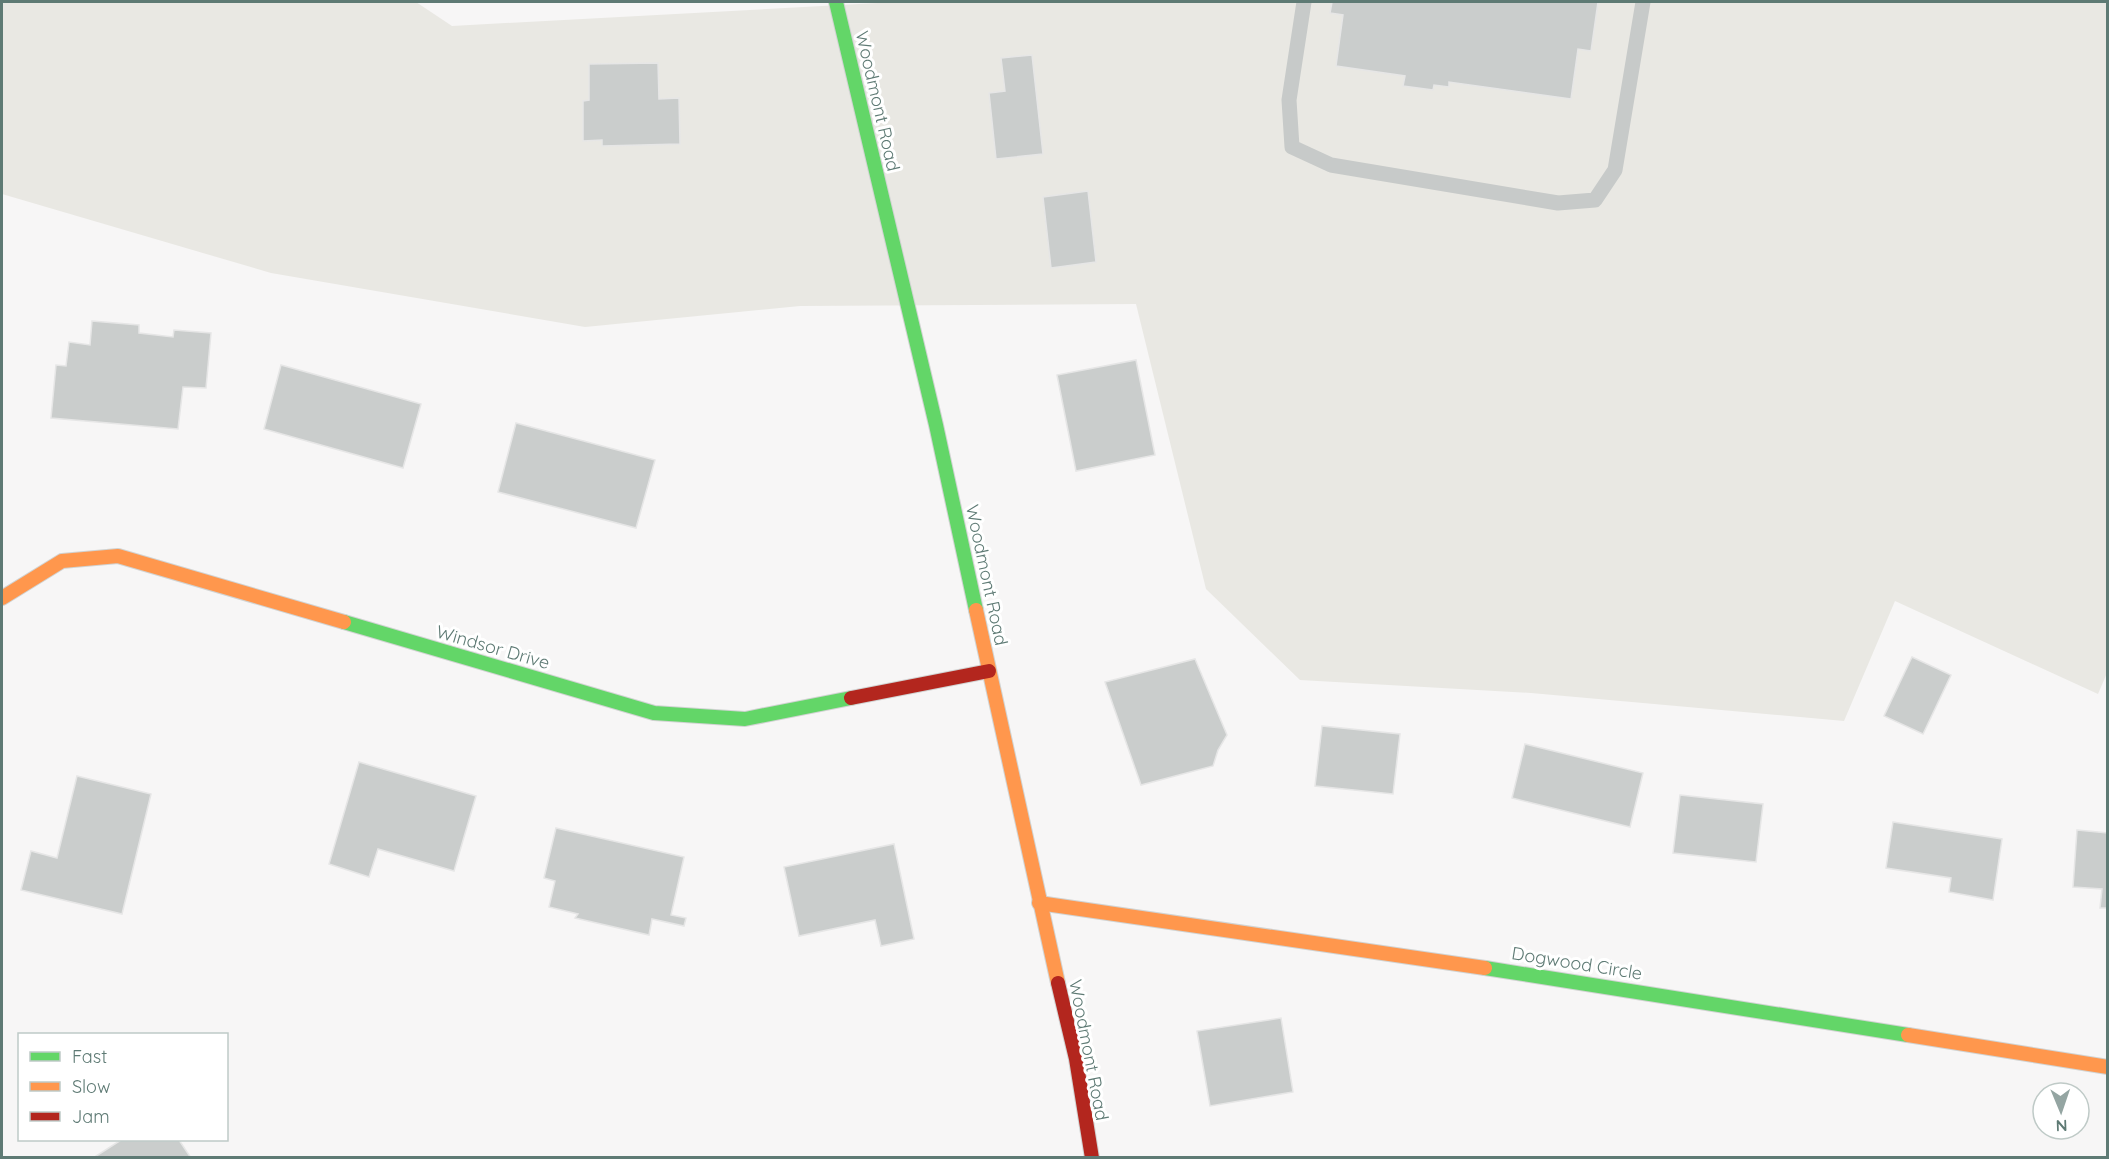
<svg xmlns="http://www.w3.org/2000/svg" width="2109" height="1159" font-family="Quicksand,sans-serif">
	<rect width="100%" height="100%" fill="#f7f6f6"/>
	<polygon fill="#e9e8e3" points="2,2 416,2 452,26 896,2 2107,2 2107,673 2098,694 1895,601 1844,721 1531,693 1300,680 1206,589 1136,304 800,306 585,327 271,273 2,194"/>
	<g fill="#cacdcc" stroke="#e6e6e6" stroke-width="1.5">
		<polygon points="1332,2 1598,2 1591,51 1578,49 1571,99 1449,82 1449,87 1434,85 1433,90 1403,86 1405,76 1336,66 1343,15 1330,13"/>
		<polygon points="1032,55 1043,154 996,159 989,93 1005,91 1001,58"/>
		<polygon points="658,63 659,99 679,98 680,144 602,146 602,140 583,141 583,101 589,100 589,64"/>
		<polygon points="1088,191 1096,262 1051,268 1043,197"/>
		<polygon points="92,321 139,325 139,333 173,337 174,330 211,333 206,388 183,387 178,429 51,418 56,365 66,366 69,342 90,345"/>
		<polygon points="1136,360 1155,455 1076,471 1057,375"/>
		<polygon points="281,365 421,404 403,468 264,429"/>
		<polygon points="516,423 655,460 636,528 498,492"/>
		<polygon points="1912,657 1951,675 1923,734 1884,716"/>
		<polygon points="1195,659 1227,735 1218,750 1213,766 1141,785 1105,682"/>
		<polygon points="1322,726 1400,734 1393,794 1315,786"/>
		<polygon points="1525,744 1643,773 1630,827 1512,798"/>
		<polygon points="359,762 476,796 454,871 378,849 369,877 329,864"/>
		<polygon points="77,776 151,794 122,914 21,890 31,851 57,858"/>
		<polygon points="1680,795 1763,804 1756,862 1673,853"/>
		<polygon points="1893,822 2002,839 1993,900 1949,892 1951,878 1886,868"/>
		<polygon points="556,828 684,857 671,915 686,918 684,926 652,919 649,935 575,918 578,914 549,907 555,881 544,878"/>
		<polygon points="2077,830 2108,833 2108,908 2100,908 2102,889 2073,887"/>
		<polygon points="894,844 914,939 881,946 875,920 799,936 784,867"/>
		<polygon points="1281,1018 1293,1092 1210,1106 1197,1031"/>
		<polygon points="121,1140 179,1140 191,1158 93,1158"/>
	</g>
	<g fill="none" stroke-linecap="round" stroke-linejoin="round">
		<g stroke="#d1d3d2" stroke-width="16">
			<g id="fast">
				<polyline points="836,2 936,425 976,610"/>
				<polyline points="344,622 654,713 745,719 851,698"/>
				<polyline points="1485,968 1908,1035"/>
			</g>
		</g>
		<g stroke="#d1d3d2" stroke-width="16">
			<g id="slow">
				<polyline points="2,598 62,561 118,556 344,622"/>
				<polyline points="976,610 1058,983"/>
				<polyline points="1039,903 1485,968"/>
				<polyline points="1908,1035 2108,1067"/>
			</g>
		</g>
		<g stroke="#d1d3d2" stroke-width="16">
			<g id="jam">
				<polyline points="851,698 989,671"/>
				<polyline points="1058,983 1076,1059 1092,1158"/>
			</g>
		</g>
		<polyline stroke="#c7cac9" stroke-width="15" points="1304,2 1289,100 1292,147 1331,165 1558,203 1595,200 1615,170 1643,2"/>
		<use href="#fast" stroke="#63d668" stroke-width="14"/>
		<use href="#slow" stroke="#ff974d" stroke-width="14"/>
		<use href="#jam" stroke="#b3261e" stroke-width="14"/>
	</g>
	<g text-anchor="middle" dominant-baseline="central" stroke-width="6" stroke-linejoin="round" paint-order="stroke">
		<g font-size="18" fill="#5e7a74" stroke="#fff">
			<text transform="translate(878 101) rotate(77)">Woodmont Road</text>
			<text transform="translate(987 575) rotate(78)">Woodmont Road</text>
			<text transform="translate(493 647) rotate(16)">Windsor Drive</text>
			<text transform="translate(1577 963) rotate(9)">Dogwood Circle</text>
			<text transform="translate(1089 1050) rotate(79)">Woodmont Road</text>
		</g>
	</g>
	<rect width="2109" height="1159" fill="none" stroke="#5e7a74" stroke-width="6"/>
	<rect x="18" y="1033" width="210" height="108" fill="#ffffff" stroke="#bfcac7" stroke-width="1.5"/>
	<rect x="30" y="1052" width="30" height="9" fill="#63d668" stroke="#bfcac7" stroke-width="1.5"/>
	<text x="72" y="1063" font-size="18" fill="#5e7a74">Fast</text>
	<rect x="30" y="1082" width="30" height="9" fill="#ff974d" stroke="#bfcac7" stroke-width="1.5"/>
	<text x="72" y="1093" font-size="18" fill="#5e7a74">Slow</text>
	<rect x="30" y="1112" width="30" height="9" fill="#b3261e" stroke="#bfcac7" stroke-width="1.5"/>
	<text x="72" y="1123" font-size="18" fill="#5e7a74">Jam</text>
	<g transform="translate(2061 1111) rotate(178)"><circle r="28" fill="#ffffff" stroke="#bfcac7" stroke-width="1.5"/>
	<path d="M0-4.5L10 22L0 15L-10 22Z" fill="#94a5a2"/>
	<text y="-9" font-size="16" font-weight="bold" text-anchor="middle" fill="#5e7a74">N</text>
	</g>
</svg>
